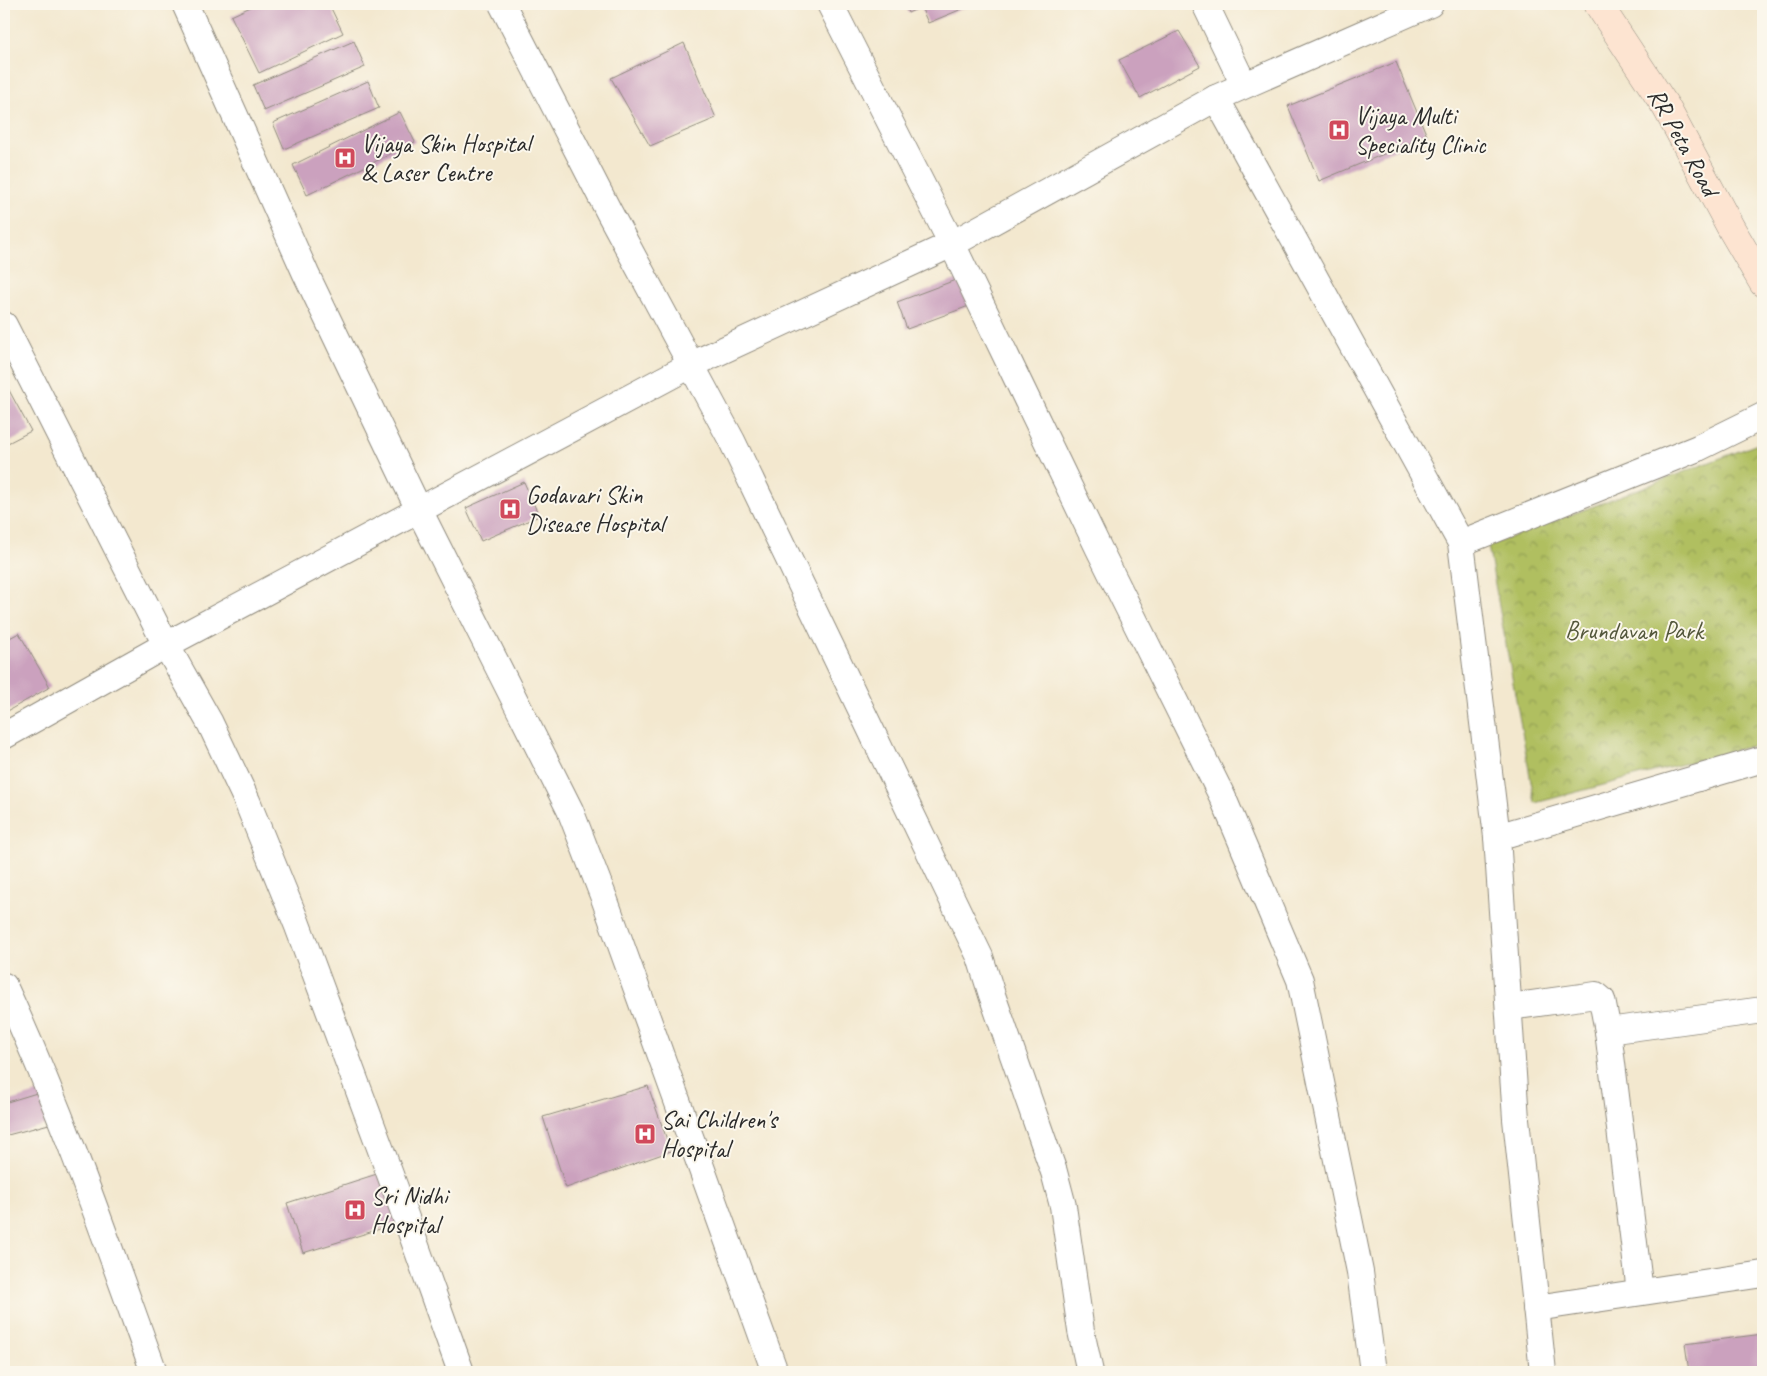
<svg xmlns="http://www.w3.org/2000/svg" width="1767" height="1376" font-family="Caveat,sans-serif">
	<defs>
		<pattern id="park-crowns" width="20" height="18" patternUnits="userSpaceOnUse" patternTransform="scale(1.25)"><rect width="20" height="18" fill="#b0bf61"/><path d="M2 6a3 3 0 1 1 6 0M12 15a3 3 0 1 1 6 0" fill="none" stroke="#8f9b50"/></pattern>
	</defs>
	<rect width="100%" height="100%" fill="#fbf7ec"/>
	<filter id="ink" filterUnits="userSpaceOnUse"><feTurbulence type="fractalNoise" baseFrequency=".02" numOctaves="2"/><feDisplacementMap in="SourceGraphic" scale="10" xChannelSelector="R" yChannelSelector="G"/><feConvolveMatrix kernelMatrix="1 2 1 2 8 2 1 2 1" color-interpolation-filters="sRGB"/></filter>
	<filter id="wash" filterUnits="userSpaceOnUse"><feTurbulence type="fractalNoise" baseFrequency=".0096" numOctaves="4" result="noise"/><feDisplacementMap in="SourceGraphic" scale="20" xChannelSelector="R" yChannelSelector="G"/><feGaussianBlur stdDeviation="1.12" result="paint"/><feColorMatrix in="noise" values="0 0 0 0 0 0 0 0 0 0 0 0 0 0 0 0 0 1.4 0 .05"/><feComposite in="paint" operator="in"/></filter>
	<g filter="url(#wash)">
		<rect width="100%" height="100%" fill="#f3e8cf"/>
		<polygon fill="url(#park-crowns)" stroke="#6e7546" points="1763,442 1763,743 1535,803 1488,546"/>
		<g id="blocks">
			<g fill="#cba1be">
				<polygon points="257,4 329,4 343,33 259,73 231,16"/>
				<polygon points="904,4 974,4 928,23 921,7 908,13"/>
				<polygon points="1179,31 1200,66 1140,98 1119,60"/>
				<polygon points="354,41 365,67 264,111 253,85"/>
				<polygon points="684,43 716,118 650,146 611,78"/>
				<polygon points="1396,62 1427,136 1319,181 1288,106"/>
				<polygon points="368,81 379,108 284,149 273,123"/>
				<polygon points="400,112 415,142 307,195 293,165"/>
				<polygon points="966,276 977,303 907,329 897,302"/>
				<polygon points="4,381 31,431 4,445"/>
				<polygon points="524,482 539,516 481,541 466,508"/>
				<polygon points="19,633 50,687 4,713 4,641"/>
				<polygon points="648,1086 671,1151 566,1188 543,1117"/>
				<polygon points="40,1092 49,1124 4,1136 4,1103"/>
				<polygon points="383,1172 399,1223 303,1253 287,1203"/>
				<polygon points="1763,1334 1763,1372 1689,1372 1685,1344"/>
			</g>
		</g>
	</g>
	<g filter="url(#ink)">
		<use href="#blocks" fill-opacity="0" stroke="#8f8a7d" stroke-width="1"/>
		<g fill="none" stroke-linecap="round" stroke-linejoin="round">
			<g stroke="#8f8a7d" stroke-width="28">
				<g id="street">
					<polyline points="185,4 306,274 419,510 570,810 604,898 775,1372"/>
					<polyline points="502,4 609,212 732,441 980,957 992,995 1054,1172 1063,1206 1081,1331 1090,1372"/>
					<polyline points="830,4 952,244 1099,549 1223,798 1300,980 1360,1272 1373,1372"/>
					<polyline points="1205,4 1244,85"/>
					<polyline points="1216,98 1461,543 1497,837 1516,1119 1543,1372"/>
					<polyline points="4,325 166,645 210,723 247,801 297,924 401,1204 461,1372"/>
					<polyline points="1461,543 1698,448 1763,416"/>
					<polyline points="4,736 166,645 691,365 952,244 1216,98 1430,4"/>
					<polyline points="1497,837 1763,759"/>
					<path d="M4,986c58,125 103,256 150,386"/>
					<polyline points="1509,1007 1596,995 1602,1000 1608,1031 1763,1010"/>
					<polyline points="1608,1031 1640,1292"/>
					<polyline points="1536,1308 1763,1274"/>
				</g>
			</g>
			<g stroke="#8f8a7d" stroke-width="29">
				<polyline id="secondary" points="1598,4 1666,107 1732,230 1763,283"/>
			</g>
			<use href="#street" stroke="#fff" stroke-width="26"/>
			<use href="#secondary" stroke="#fde4d1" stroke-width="28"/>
		</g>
	</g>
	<defs>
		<g id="hospital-square" transform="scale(1.125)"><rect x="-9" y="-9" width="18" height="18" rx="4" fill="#d1495b" stroke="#fbf7ec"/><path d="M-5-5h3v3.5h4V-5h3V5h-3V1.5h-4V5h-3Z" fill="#fff"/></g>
	</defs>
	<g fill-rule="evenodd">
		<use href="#hospital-square" x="1339" y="130"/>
		<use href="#hospital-square" x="345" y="158"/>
		<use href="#hospital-square" x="510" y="509"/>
		<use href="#hospital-square" x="645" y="1134"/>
		<use href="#hospital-square" x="355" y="1210"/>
	</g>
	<g text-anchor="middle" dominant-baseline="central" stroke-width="4" stroke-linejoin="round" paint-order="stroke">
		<g font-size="25" fill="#2b2b2b" stroke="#fbf7ec" text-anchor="start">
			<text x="1355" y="116">Vijaya Multi<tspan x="1355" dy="29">Speciality Clinic</tspan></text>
			<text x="361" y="144">Vijaya Skin Hospital<tspan x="361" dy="29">&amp; Laser Centre</tspan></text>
			<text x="526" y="495">Godavari Skin<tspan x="526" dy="29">Disease Hospital</tspan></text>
			<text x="661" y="1120">Sai Children's<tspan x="661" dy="29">Hospital</tspan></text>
			<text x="371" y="1196">Sri Nidhi<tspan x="371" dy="29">Hospital</tspan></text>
		</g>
		<g font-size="25" fill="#2b2b2b" stroke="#fbf7ec">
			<text transform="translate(1683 142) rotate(61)">RR Peta Road</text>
		</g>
		<g font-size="25" fill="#53573b" stroke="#fbf7ec">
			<text x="1634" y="631">Brundavan Park</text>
		</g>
	</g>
	<rect width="1767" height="1376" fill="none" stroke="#fbf7ec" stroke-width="20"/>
</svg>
